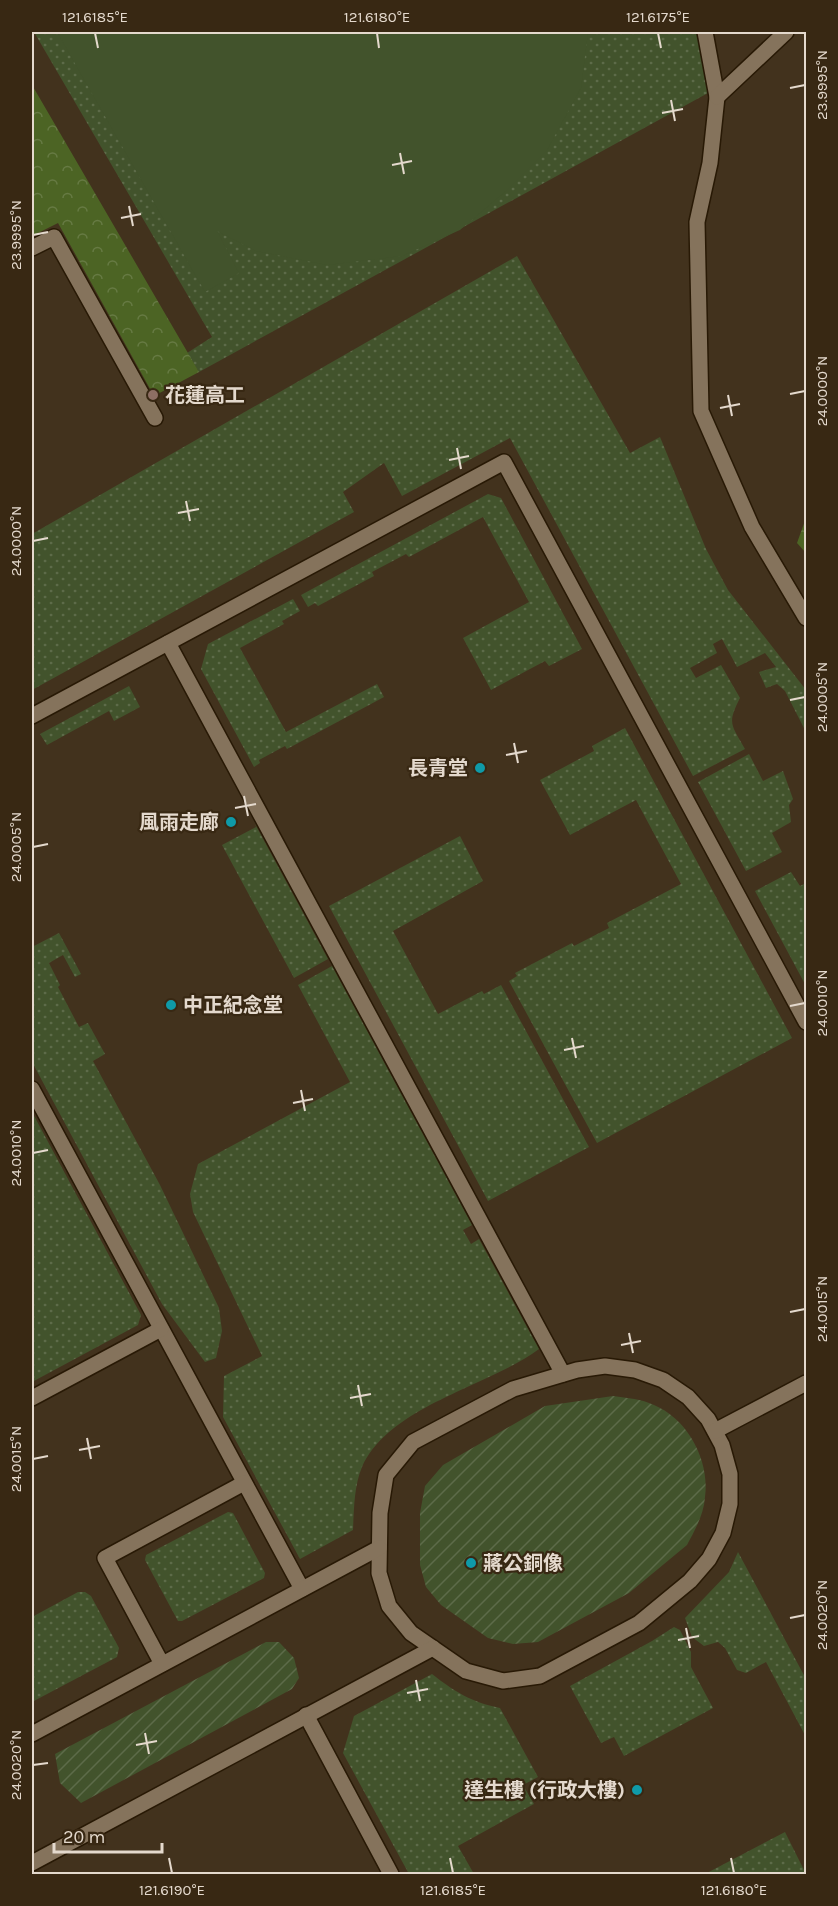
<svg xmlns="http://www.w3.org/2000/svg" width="838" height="1906" font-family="Karla,'Noto Sans TC',sans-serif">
	<defs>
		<pattern id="grass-dots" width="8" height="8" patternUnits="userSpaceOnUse" patternTransform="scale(1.5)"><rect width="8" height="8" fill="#42532c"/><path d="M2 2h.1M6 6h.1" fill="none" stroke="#5d6b49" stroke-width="1.8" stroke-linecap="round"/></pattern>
		<pattern id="forest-crowns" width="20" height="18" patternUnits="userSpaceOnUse" patternTransform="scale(1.5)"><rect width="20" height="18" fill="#4c6424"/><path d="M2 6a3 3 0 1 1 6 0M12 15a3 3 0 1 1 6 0" fill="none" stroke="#667a43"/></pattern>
		<pattern id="garden-furrows" width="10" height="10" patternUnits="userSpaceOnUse" patternTransform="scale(1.5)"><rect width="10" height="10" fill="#42532c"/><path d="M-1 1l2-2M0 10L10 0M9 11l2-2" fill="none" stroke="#5d6b49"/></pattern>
	</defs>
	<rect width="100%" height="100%" fill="#42321d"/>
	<g fill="url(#grass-dots)">
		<polygon points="34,32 705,32 708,93 199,372 187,353 212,337"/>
		<path d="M517,256l113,197 30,-16 46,112 22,41 78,100v42l-21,-41 -8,-7 -11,4 -7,-16 17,-5 -11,-14 -28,14 -15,-28 -9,5 4,9 -27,15 6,10 25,-13 19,33c-13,26 -9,26 5,51l-52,27 -183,-338 -108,58 -18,-33 -41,29 11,20 -322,178v-156z"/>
		<polygon points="488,494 501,498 582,649 549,666 545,661 491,690 463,638 529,602 483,517 409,557 406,554 372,572 374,576 318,606 315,603 308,607 301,595"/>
		<polygon points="293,599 300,611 282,621 284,624 240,648 286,732 377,684 384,697 287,749 285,746 259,760 260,763 254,767 201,669 208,644"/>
		<polygon points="129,686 140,707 114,721 109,711 47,745 40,734"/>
		<polygon points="625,728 792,1038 597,1143 509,981 517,976 515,973 572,943 574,946 609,928 607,923 681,884 636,800 570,835 540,780 594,751 592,746"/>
		<polygon points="749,754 763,781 783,771 793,799 789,805 791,822 772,833 782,852 746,871 698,782"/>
		<polygon points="255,824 328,959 294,978 222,845 256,827"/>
		<polygon points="460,836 483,881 393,931 438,1014 482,991 484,994 501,985 589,1147 488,1201 329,906"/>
		<polygon points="791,872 800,886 806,883 806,986 755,891"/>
		<polygon points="59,933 81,974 75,977 63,955 49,963 60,985 58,987 79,1027 88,1023 105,1054 93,1061 160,1185 219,1308 222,1331 216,1358 205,1362 162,1304 32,1062 32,947"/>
		<path d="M332,966l140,259 -9,5 8,14 8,-5 60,110c-51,38 -149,56 -177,118 -8,19 -8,42 -9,63l-53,29 -77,-142 1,-41 38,-20 -69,-144 -3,-18 8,-30 152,-82 -52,-97z"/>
		<polygon points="32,1112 141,1315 138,1325 32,1382"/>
		<polygon points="228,1512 233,1513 265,1573 264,1578 182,1621 178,1621 145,1560 146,1555"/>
		<polygon points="738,1552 806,1679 806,1737 766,1662 746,1673 737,1670 725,1648 718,1642 704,1646 692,1637 685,1618 729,1572"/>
		<polygon points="78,1592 85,1592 91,1596 119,1648 117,1657 32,1702 32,1617"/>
		<polygon points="674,1627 680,1630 691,1652 691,1667 713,1708 624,1756 614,1737 601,1743 570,1686 652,1641"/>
		<path d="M432,1674c23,18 39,28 68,34l38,69 -15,8 11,19 -76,42 16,28h-65l-66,-121 11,-37z"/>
		<polygon points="785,1832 806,1874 705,1874"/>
	</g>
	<g fill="url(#forest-crowns)">
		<polygon points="32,85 199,372 154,396 58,223 32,236"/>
		<polygon points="806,518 806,553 797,543"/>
	</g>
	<g fill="url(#garden-furrows)">
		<path d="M613,1396c15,2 28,3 41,9 34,14 56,56 51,92 -1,17 -10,33 -18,48l-58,48 -91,49 -25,2 -25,-6 -47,-33 -15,-18 -6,-22v-52l5,-27 18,-21 102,-59z"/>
		<polygon points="266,1642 279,1642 294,1658 299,1678 292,1689 81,1803 60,1783 55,1754"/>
	</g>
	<polygon fill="#42532c" points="57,32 588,32 581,88 547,150 506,191 460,230 402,256 327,265 256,251 217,231 239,273 205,292"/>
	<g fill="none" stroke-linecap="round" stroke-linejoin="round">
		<g stroke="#281905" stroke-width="18">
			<g id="lane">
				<polyline points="168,643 563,1374"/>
				<polyline points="32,716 504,462 806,1022"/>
				<polyline points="32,1089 302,1589"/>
				<polygon points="605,1366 635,1370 663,1380 688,1397 708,1419 722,1445 730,1474 730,1504 723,1533 709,1559 690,1581 639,1623 540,1676 503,1681 466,1671 411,1633 389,1606 379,1573 380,1513 386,1475 413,1442 513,1389 577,1370"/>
				<polyline points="32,1398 161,1329"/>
				<polyline points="715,1431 806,1383"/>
				<polyline points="162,1664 105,1558 244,1483"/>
				<polyline points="306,1715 391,1874"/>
				<polyline points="32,1734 379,1548"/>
				<polyline points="32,1863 433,1648"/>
			</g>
		</g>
		<g stroke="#281905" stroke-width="18">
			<g id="street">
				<polyline points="705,32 717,97 710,163 697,222 701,411 752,527 806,618"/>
				<polyline points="717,97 786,32"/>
				<polyline points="32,248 54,237 155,418"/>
			</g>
		</g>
		<use href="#lane" stroke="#85735c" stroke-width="15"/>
		<use href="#street" stroke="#85735c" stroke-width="15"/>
	</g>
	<path fill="none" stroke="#e4d9cd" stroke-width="2" d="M95,33l3,15M377,33l2,15M658,33l3,15M790,88l15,-3M671,100l4,21M662,113l21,-4M400,153l4,21M392,165l20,-4M129,206l4,20M121,218l20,-4M33,235l15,-3M790,394l15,-3M728,395l4,21M720,408l20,-4M457,448l4,21M449,460l20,-4M186,501l4,20M178,513l21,-4M33,541l15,-3M790,700l15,-3M514,743l4,20M506,755l21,-4M244,796l4,20M235,808l21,-4M33,847l15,-3M790,1006l15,-3M572,1038l4,20M564,1050l20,-4M301,1090l4,21M293,1103l20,-4M33,1153l15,-3M790,1312l15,-3M629,1333l4,20M621,1345l20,-4M358,1385l4,21M350,1398l21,-4M87,1438l4,21M79,1450l21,-4M33,1459l15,-3M790,1618l15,-3M686,1628l4,20M678,1640l21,-4M416,1680l4,21M407,1693l21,-4M145,1733l4,21M136,1745l21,-4M33,1765l15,-2M169,1858l3,15M450,1858l3,15M731,1858l3,15"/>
	<circle fill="#8d6e63" stroke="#382813" stroke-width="2" cx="153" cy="395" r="6"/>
	<g fill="#0f9aa8" stroke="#382813" stroke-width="2">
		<circle cx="480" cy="768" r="6"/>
		<circle cx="231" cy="822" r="6"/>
		<circle cx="171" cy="1005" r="6"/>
		<circle cx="471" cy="1563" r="6"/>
		<circle cx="637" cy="1790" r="6"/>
	</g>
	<g text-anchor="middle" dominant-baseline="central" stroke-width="4.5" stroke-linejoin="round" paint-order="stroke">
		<g font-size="20" font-weight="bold" fill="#e4d9cd" stroke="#382813" text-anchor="start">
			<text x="165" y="395">花蓮高工</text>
			<text x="468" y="768" text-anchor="end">長青堂</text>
			<text x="219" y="822" text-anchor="end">風雨走廊</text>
			<text x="183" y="1005">中正紀念堂</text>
			<text x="483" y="1563">蔣公銅像</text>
			<text x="625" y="1790" text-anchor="end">達生樓 (行政大樓)</text>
		</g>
	</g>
	<rect width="838" height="1906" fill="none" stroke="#382813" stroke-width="66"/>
	<path d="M54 1843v9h108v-9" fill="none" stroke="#e4d9cd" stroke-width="3"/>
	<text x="63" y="1843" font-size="18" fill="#e4d9cd" stroke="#382813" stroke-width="4.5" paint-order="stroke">20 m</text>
	<rect x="33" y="33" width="772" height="1840" fill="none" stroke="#e4d9cd" stroke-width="2"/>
	<g font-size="15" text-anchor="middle" fill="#e4d9cd">
		<text x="95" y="22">121.6185°E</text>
		<text x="377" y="22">121.6180°E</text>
		<text x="658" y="22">121.6175°E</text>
		<text transform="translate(822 85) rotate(-90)" y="5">23.9995°N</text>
		<text transform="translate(16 235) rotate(-90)" y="5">23.9995°N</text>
		<text transform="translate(822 391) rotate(-90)" y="5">24.0000°N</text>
		<text transform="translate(16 541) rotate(-90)" y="5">24.0000°N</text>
		<text transform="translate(822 697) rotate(-90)" y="5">24.0005°N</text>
		<text transform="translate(16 847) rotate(-90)" y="5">24.0005°N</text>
		<text transform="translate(822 1003) rotate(-90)" y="5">24.0010°N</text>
		<text transform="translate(16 1153) rotate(-90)" y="5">24.0010°N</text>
		<text transform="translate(822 1309) rotate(-90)" y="5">24.0015°N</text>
		<text transform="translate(16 1459) rotate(-90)" y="5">24.0015°N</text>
		<text transform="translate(822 1615) rotate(-90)" y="5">24.0020°N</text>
		<text transform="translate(16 1765) rotate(-90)" y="5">24.0020°N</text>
		<text x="172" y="1895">121.6190°E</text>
		<text x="453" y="1895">121.6185°E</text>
		<text x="734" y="1895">121.6180°E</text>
	</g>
</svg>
